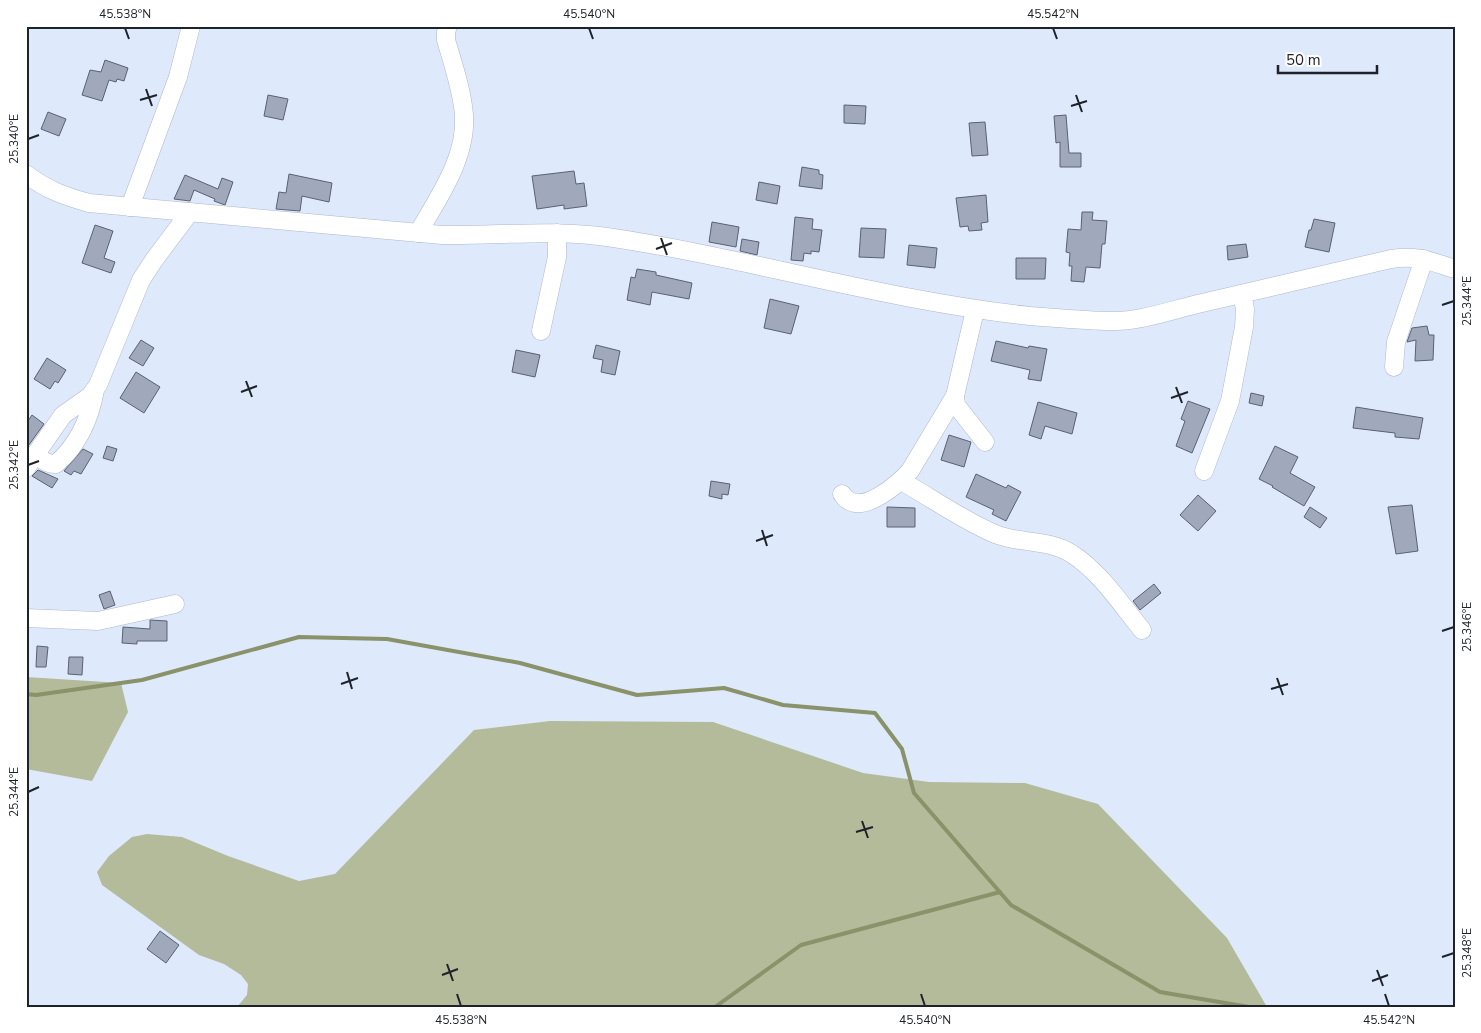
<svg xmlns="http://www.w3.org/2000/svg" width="1481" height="1033" font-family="'Nunito Sans',sans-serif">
	<rect width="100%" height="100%" fill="#dee9fc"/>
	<g fill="#b3bb9a">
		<polygon points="26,677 121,683 128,712 92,781 26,769"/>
		<polygon points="550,721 713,722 863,773 929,782 1025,783 1098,804 1227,938 1267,1007 237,1007 247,995 248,984 241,975 224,964 199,955 102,885 97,872 109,856 132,837 147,834 182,837 228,856 299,881 335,874 474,730"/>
	</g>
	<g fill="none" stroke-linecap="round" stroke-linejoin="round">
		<g stroke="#899268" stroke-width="4">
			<polyline points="26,694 36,695 142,680 299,637 387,639 520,663 637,695 724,688 783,705 875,713 902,749 914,793 1011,905 1160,992 1249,1007"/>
			<polyline points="715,1007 801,945 1000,892"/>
		</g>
	</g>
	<g fill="#9fa9bb" stroke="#596273">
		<polygon points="105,60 128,68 124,81 117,79 116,82 109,80 102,101 82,95 90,70 101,72"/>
		<polygon points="268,95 288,99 283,120 264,116"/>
		<polygon points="844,105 866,106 865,124 844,123"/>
		<polygon points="48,112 66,119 59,136 41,129"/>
		<polygon points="1066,115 1069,153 1081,153 1081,167 1060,167 1060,142 1056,143 1054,116"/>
		<polygon points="985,122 988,155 972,156 969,123"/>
		<polygon points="802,167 819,170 819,174 823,175 822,189 799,186"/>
		<polygon points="574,171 576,184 584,183 587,206 564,209 564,205 537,209 532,176"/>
		<polygon points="289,174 332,183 329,202 302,196 300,211 276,209 279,192 286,193"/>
		<polygon points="185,175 218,189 222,178 233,182 225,205 214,201 215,199 194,190 190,201 174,199"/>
		<polygon points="759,182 780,186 777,204 756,200"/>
		<polygon points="986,195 988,222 981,223 982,230 969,231 968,226 960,227 956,198"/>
		<polygon points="1082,212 1093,212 1092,220 1107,221 1105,244 1102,244 1100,268 1086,267 1084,282 1071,281 1072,266 1069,266 1070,253 1066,252 1068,229 1081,230"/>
		<polygon points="795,217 813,219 812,229 822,230 819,252 811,251 811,254 804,253 803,261 791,260"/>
		<polygon points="1314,219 1335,223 1329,252 1305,247 1309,230 1311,230"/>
		<polygon points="712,222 739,227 736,247 709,242"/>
		<polygon points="95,225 113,231 104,258 115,262 111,273 82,263"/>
		<polygon points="861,228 886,229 884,258 859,257"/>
		<polygon points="742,239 759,242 757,255 740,251"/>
		<polygon points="1246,244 1248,257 1228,260 1227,246"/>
		<polygon points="909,245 937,248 935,268 907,265"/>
		<polygon points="1016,258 1046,258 1045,279 1016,279"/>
		<polygon points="637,269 656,272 656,275 692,283 689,299 652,292 650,305 627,300 631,277 635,278"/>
		<polygon points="770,299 799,306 791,334 764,328"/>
		<polygon points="1427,326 1429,335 1434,335 1433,360 1415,361 1416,340 1407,342 1412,328"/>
		<polygon points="141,340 154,348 143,366 129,358"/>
		<polygon points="996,341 1028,348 1029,346 1047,349 1041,381 1028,379 1030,370 991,361"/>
		<polygon points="596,345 620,351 615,375 601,372 603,360 593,358"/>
		<polygon points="516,350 540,355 535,377 512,372"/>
		<polygon points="47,358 66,370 58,383 55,381 50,389 34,379"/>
		<polygon points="136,372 160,387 144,413 120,398"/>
		<polygon points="1251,393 1264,396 1262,406 1249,403"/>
		<polygon points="1188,401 1210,409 1192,453 1176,446 1185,421 1181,419"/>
		<polygon points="1038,402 1077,413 1072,434 1045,426 1041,439 1029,435"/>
		<polygon points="1356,407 1423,418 1419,439 1395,437 1395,433 1353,428"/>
		<polygon points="32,415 44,424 26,449 26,424"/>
		<polygon points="949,435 971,442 964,467 941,460"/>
		<polygon points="107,446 117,449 113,461 103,458"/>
		<polygon points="1275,446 1298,457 1290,473 1315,487 1304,506 1272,487 1273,486 1259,479"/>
		<polygon points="83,449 93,454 81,474 74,471 71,475 64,471"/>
		<polygon points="38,470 58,479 52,488 32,476"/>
		<polygon points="976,474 1006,488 1008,485 1021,492 1006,521 992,514 994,510 966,497"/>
		<polygon points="711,481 730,484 728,495 722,494 722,499 709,496"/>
		<polygon points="1198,495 1216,511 1198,531 1180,515"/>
		<polygon points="1412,505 1418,551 1396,554 1388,507"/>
		<polygon points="887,507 915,508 915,527 887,527"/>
		<polygon points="1310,507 1327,518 1320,528 1304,517"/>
		<polygon points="1154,584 1161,593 1140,610 1133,601"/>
		<polygon points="110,591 115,605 104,609 99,595"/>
		<polygon points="150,620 167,621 167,641 137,641 137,644 122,643 123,627 150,629"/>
		<polygon points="37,646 48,647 46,667 36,667"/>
		<polygon points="69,657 83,657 82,675 68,674"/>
		<polygon points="160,931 179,945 166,963 147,949"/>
	</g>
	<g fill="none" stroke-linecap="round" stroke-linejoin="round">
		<g stroke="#aeb8cb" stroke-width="19">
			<g id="minor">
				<path d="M26,174c21,16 38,22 63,29l353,32c55,1 110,-6 165,2 142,21 280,64 423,79 27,2 55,5 82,5 27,1 63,-12 90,-18 63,-15 126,-29 189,-44 28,-4 38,2 64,10"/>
				<polyline points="130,207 178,77 191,26"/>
				<path d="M418,233c20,-35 49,-75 46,-118 -2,-25 -11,-51 -18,-75v-8l2,-6"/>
				<polyline points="975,310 955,396 956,405 985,442"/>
				<polyline points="541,331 557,257 557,233"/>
				<polyline points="1394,367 1396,342 1424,259"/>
				<path d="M37,454c5,7 10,10 19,10 22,-19 34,-46 39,-74"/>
				<polyline points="26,468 63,415 90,396 98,385 141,280 154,260 190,212"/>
				<polyline points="1204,471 1230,401 1244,327 1245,309 1242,294"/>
				<path d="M901,481c31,17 61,39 94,53 24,10 55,5 77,20 28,18 49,50 70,76"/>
				<path d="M842,494c2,2 3,5 6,6 17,13 51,-17 62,-29l45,-75"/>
				<polyline points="26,618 98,621 175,604"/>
			</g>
		</g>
		<use href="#minor" stroke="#fff" stroke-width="18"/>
	</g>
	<path fill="none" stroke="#1e2229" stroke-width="2" d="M125,28l4,11M589,28l4,11M1053,28l4,11M146,89l6,17M1076,95l6,17M140,100l17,-5M1071,106l16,-5M28,139l11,-4M661,238l6,17M656,249l16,-6M1442,305l12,-4M246,381l6,16M1176,387l6,16M241,392l16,-6M1171,398l17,-6M28,465l11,-4M762,530l5,16M756,541l17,-6M1442,631l12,-4M347,672l5,17M1277,678l6,17M341,684l17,-6M1271,689l17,-5M28,792l11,-5M862,821l6,17M856,832l17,-5M1442,957l12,-4M447,964l6,17M1377,970l6,16M442,975l16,-6M1372,981l16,-6M457,994l4,12M921,994l4,12M1385,994l4,12"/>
	<rect width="1481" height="1033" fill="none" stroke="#ffffff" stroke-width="55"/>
	<path d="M1278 65v8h99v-8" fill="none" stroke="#1e2229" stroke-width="2.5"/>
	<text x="1286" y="65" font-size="15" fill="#1e2229" stroke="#ffffff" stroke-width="4" paint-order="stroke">50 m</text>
	<rect x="28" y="28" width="1426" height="978" fill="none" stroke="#1e2229" stroke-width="2"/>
	<g font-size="12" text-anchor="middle" fill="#1e2229">
		<text x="125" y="18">45.538°N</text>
		<text x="589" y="18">45.540°N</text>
		<text x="1053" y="18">45.542°N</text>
		<text transform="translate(14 139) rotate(-90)" y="4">25.340°E</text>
		<text transform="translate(1467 301) rotate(-90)" y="4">25.344°E</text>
		<text transform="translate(14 465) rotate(-90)" y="4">25.342°E</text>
		<text transform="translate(1467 627) rotate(-90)" y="4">25.346°E</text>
		<text transform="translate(14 792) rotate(-90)" y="4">25.344°E</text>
		<text transform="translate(1467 953) rotate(-90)" y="4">25.348°E</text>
		<text x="461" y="1024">45.538°N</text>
		<text x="925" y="1024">45.540°N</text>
		<text x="1389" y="1024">45.542°N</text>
	</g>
</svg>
